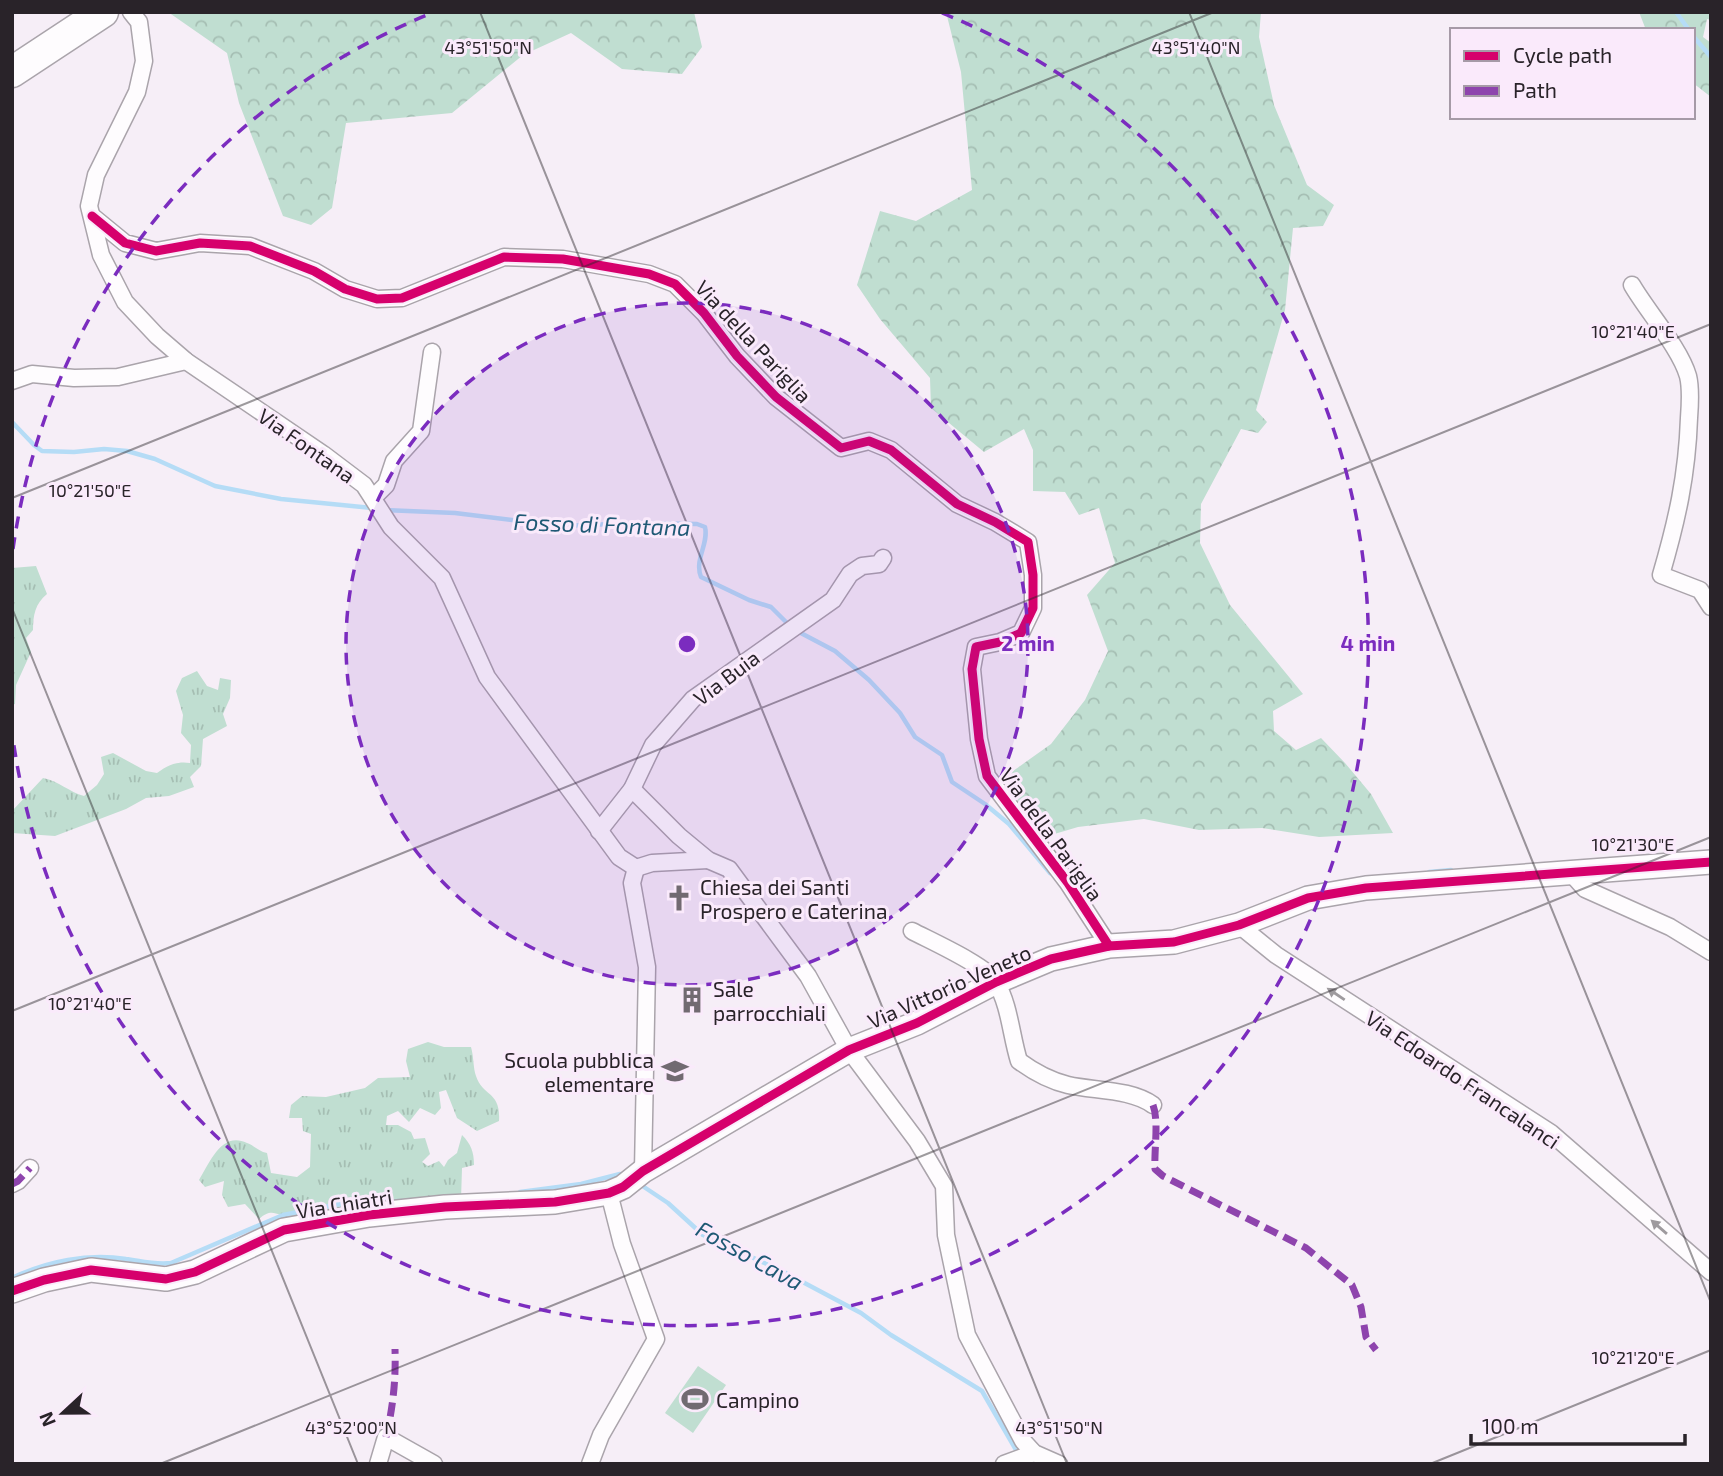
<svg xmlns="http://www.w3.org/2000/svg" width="1723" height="1476" font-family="'Exo 2',sans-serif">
	<defs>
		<pattern id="grass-tufts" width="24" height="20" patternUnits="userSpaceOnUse" patternTransform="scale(1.75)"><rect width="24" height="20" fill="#c0ded1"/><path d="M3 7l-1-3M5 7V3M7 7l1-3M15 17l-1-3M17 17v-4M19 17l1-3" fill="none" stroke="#a5beb3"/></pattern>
		<pattern id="forest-crowns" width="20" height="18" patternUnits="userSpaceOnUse" patternTransform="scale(1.75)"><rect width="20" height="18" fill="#c0ded1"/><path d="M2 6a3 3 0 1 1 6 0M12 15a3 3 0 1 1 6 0" fill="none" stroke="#a5beb3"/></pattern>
	</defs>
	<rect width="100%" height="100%" fill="#f6eef7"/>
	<g fill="url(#grass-tufts)">
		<path d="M36,566l11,28c-12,10 -14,21 -14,36l-7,8 5,14 -15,33 -1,19 -3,1v-137z"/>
		<path d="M197,671l10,15 11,4 2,-12 11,2 -1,18 -7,16 4,12 -24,13 -2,27 -11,11 4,10 -25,9 -23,2 -20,11 -71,27 -43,-3v-22l31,-33c16,3 26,14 41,18l13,-11 7,-11 -3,-17 12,-4 33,18 11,2c11,-8 20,-12 33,-10l1,-18 -10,-12 2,-18 -7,-24 6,-13z"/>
		<path d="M428,1042l16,5h27c3,11 2,21 5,29 7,21 25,15 23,45l-22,10 -20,-13 -11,-28 -7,2 2,16 -6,7 -15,-7 -11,14 -11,-11 -11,5 -1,9h12l13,7 3,7 11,-1 5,16 -8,8 6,4 11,-5 5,6 4,-7 9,-7 5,-18c9,9 12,17 12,30l-12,3 -1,32c-58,2 -114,4 -170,19 -14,-4 -19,-12 -32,0l-14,-15 -17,3 -6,-12 2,-14 -19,6 -6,-7c11,-17 22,-49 48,-37 8,3 11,8 20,10l4,20 26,4 13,-10 1,-33 -8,-3 -1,-13h-13l2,-13 11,-9 24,1 39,-9 13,-10 32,-1 -4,-16 2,-12z"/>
	</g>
	<g fill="url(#forest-crowns)">
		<polygon points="168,12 694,12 702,47 682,74 622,69 571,33 523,55 452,113 346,123 332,208 311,225 283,216 239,103 227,53"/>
		<polygon points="946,12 1261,12 1259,37 1274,105 1307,185 1334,205 1323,226 1293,228 1285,310 1256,410 1267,422 1258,433 1241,429 1201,504 1200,543 1230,605 1303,694 1273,711 1274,731 1296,750 1321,738 1345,763 1371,794 1393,833 1319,837 1262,828 1199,830 1144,819 1078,827 1051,835 1021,806 1006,776 1051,744 1085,700 1108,651 1087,595 1115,563 1099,508 1079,515 1065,492 1033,491 1033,450 1024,429 984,452 931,408 930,378 880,319 857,285 880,211 916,221 972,190 961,72"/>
		<polygon points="1639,12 1711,12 1711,20 1707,19 1703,37 1711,43 1711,97 1693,83 1693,30 1646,30"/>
	</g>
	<polygon fill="#c0ded1" points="698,1366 726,1385 693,1433 665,1413"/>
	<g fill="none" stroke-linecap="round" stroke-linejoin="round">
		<g stroke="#b5dcf6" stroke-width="4.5">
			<polyline points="1676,12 1689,30"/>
			<polyline points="1693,36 1711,57"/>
			<polyline points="12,422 34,445 42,451 74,452 104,449 127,451 155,459 215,486 281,499 372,508"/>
			<path d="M384,510l71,3 105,13 80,-3 57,1 8,3c4,17 -11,33 -4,50l48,23 22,7 19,19"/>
			<polyline points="797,631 835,651 869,680 900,713 915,737 942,755 952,782 985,804 1009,824 1050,873"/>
			<polyline points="1429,872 1451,870"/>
			<polyline points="638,1183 668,1203 703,1235 782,1271 861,1313 891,1335 982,1391 1019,1455"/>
			<polyline points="520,1192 581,1184 620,1174 624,1176"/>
			<path d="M12,1278c35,-17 76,-25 114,-19 15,2 29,6 45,4l112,-48 67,-13 53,-1"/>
		</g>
		<g stroke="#aaa4ab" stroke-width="19">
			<g id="street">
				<polyline points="131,12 139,22 144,61 137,92 96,175 89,206 101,255 125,302 157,336 186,361 323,454 364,485 391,527 442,578 487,677 619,857 636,868"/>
				<polyline points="92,216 125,243 156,251 200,243 250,246 314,271 345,289 377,299 402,298 504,257 563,259 649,274 675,284 704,313 737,356 776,397 841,448 869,441 891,450 957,504 995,522 1028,542 1033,575 1033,608 1021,633 1000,642 976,647 972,669 979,739 987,776 1068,883 1109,946"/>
				<path d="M1632,285c15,26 48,63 56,91 3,12 2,29 1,42 -2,58 -12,102 -28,157l39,15 11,17"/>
				<polyline points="12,381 32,374 74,378 118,377 186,361"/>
				<polyline points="373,498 386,485 394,461 421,431 432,352"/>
				<polyline points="632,789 679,836 708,860 729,869 808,976 849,1050 917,1141 944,1186 946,1235 967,1335 1023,1441 1034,1453 1059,1464"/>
				<polyline points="599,831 632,789 653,745 693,699 833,600 850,574 862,566 879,564 883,558"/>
				<polyline points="636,868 632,883 647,967 643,1171"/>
				<polyline points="636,868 652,863 708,860"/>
				<polyline points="1569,871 1585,889 1670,927 1711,952"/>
				<polyline points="1239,925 1276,955 1551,1133 1711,1272"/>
				<path d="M912,931c19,10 75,35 84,51 14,24 15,54 23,79 15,11 32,20 49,24 27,6 63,4 85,20"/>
				<polyline points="12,1184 18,1181 30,1168"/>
				<polyline points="378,1464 386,1437 434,1464"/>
				<polyline points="590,1464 601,1435 656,1339 622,1244 609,1193"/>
				<polyline points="1004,1464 1034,1453"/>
			</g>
		</g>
		<g stroke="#aaa4ab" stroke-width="26">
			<polyline id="secondary" points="12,1291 44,1280 91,1270 166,1279 195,1272 284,1230 369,1215 445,1207 555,1202 609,1193 623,1187 643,1171 849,1050 917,1023 996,982 1051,959 1109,946 1174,942 1239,925 1308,898 1366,888 1711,862"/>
		</g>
		<g stroke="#aaa4ab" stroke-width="33">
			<polyline id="highway" points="12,72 103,12"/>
		</g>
		<use href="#street" stroke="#fefcfe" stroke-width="16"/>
		<use href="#secondary" stroke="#fefcfe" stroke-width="23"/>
		<use href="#highway" stroke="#fefcfe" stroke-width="30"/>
		<g stroke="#8e44ad" stroke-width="7" stroke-dasharray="14 7" stroke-linecap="butt">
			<path d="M1153,1105c6,16 1,44 2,64l8,7 143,72 46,37 9,22 5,30 10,13"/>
			<polyline points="12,1184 18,1181 30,1168"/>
			<path d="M386,1437c7,-30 10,-57 9,-88"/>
		</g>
		<g stroke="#faeafb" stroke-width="13">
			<g id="cycleway">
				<polyline points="92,216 125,243 156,251 200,243 250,246 314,271 345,289 377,299 402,298 504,257 563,259 649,274 675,284 704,313 737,356 776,397 841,448 869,441 891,450 957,504 995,522 1028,542 1033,575 1033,608 1021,633 1000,642 976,647 972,669 979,739 987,776 1068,883 1109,946"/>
				<polyline points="12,1291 44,1280 91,1270 166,1279 195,1272 284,1230 369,1215 445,1207 555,1202 609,1193 623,1187 643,1171 849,1050 917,1023 996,982 1051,959 1109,946 1174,942 1239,925 1308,898 1366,888 1711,862"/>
			</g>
		</g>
		<use href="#cycleway" stroke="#d6006c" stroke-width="9"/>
	</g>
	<defs><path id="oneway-solid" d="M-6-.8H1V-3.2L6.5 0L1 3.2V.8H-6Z" transform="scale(1.75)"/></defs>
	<g fill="#9e9a9e">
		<use href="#oneway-solid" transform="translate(1336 994) rotate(-146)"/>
		<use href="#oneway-solid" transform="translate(1659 1227) rotate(-139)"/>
	</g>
	<path fill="none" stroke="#292329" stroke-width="2" stroke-opacity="0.45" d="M480,12l587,1452M1189,12l522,1291M12,498l1202,-486M12,608l346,856M12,1011l1699,-687M160,1464l1551,-627M1430,1464l281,-114"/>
	<circle cx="687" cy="644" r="341" fill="#7b2cbf" fill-opacity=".12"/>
	<g fill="none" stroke="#7b2cbf" stroke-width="3.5" stroke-dasharray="12 9">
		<circle cx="687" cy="644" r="341"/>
		<path d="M13 549A681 681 0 0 1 432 13M942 13A681 681 0 1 1 13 739"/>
	</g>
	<defs>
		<g id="church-bare" transform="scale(2.1)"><path d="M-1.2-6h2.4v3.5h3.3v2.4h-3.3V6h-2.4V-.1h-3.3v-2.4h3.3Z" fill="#716a71" stroke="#faeafb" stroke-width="2.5" paint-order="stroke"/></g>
		<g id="building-bare" transform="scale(2.1)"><path d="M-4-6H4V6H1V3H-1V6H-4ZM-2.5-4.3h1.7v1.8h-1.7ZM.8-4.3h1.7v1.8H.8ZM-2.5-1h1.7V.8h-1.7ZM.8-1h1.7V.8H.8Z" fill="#716a71" stroke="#faeafb" stroke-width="2.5" paint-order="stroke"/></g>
		<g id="school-bare" transform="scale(2.1)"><path d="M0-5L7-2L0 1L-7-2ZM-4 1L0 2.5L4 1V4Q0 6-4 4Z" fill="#716a71" stroke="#faeafb" stroke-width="2.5" paint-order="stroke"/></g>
		<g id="stadium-bare" transform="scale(2.1)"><path d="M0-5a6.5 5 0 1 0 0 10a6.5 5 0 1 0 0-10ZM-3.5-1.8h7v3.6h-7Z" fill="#716a71" stroke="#faeafb" stroke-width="2.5" paint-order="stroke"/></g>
	</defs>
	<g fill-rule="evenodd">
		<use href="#church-bare" x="679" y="898"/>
		<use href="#building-bare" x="692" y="1000"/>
		<use href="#school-bare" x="675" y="1071"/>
		<use href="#stadium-bare" x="695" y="1399"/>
	</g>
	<g text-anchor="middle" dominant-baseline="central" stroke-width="6" stroke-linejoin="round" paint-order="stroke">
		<g font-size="21" fill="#292329" stroke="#faeafb">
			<text transform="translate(754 341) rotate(47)">Via della Pariglia</text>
			<text transform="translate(307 445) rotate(35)">Via Fontana</text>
			<text transform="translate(726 677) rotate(-37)">Via Buia</text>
			<text transform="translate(1052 834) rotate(54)">Via della Pariglia</text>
			<text transform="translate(949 986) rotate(-24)">Via Vittorio Veneto</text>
			<text transform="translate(1463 1079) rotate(34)">Via Edoardo Francalanci</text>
			<text transform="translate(344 1203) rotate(-9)">Via Chiatri</text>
		</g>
		<g font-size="21" fill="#292329" stroke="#faeafb" text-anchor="start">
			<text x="700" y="886">Chiesa dei Santi<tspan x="700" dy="24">Prospero e Caterina</tspan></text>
			<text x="713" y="988">Sale<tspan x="713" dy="24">parrocchiali</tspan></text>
			<text x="654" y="1059" text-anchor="end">Scuola pubblica<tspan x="654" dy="24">elementare</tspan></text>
			<text x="716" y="1399">Campino</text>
		</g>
		<g font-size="23" font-style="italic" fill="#1f5975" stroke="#faeafb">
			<text transform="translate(602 524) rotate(2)">Fosso di Fontana</text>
			<text transform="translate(750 1255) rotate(29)">Fosso Cava</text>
		</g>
	</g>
	<g font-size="18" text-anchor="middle" fill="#292329" stroke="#faeafb" stroke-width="6" stroke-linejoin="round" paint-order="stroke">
		<text x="1196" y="54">43°51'40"N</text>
		<text x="488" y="54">43°51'50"N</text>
		<text x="1633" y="338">10°21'40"E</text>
		<text x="90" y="497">10°21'50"E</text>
		<text x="1633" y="851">10°21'30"E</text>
		<text x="90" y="1010">10°21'40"E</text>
		<text x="1633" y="1364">10°21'20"E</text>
		<text x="351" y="1434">43°52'00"N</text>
		<text x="1059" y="1434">43°51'50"N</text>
	</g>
	<circle cx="687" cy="644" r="10" fill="#7b2cbf" stroke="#faeafb" stroke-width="3.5"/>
	<g font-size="21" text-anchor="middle" font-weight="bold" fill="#7b2cbf" stroke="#faeafb" stroke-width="6" stroke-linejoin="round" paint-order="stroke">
		<text x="1028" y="651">2 min</text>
		<text x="1368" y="651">4 min</text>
	</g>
	<rect width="1723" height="1476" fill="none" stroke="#292329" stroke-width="28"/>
	<rect x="1450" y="28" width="245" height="91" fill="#faeafb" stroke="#a69aa7" stroke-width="2"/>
	<rect x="1464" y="51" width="35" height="10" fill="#d6006c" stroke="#a69aa7" stroke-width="2"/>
	<text x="1513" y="63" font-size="21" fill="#292329">Cycle path</text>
	<rect x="1464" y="86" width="35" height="10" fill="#8e44ad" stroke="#a69aa7" stroke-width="2"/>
	<text x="1513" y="98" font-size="21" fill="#292329">Path</text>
	<g transform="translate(63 1413) rotate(248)" stroke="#faeafb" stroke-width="5" paint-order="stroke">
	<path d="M0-5L12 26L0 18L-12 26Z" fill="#292329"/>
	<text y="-10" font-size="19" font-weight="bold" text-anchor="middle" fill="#292329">N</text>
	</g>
	<path d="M1471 1434v10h214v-10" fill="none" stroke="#292329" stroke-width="3.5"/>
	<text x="1482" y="1434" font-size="21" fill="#292329" stroke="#faeafb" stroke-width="5" paint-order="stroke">100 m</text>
</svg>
